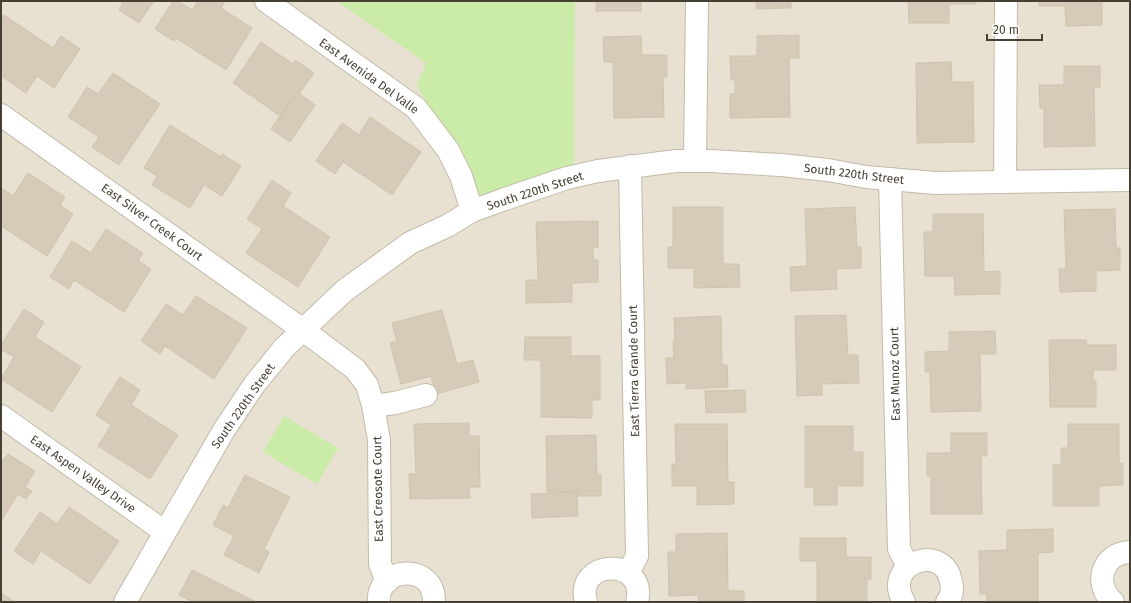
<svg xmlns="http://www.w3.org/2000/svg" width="1131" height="603" font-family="'Fira Sans',sans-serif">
	<rect width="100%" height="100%" fill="#f3efe3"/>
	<rect fill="#e8e1d1" x="1" y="1" width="1129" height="601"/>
	<g fill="#cbeba8">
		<polygon points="340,1 575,1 574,164 480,200 417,85 426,63 339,3"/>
		<polygon points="284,416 338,448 317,484 263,452"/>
	</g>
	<g fill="#d6cbb8" stroke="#d1c3ab">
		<polygon points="119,1 154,1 139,23 119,10 123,3"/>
		<polygon points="173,1 178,1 192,10 198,1 221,1 224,3 221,8 252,28 226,70 176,38 174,41 155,29"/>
		<rect x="596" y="1" width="45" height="10"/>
		<polygon points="756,1 791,1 791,8 756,9"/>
		<polygon points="908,1 976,1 976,4 949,4 949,23 909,23"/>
		<polygon points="1039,1 1098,1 1099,3 1102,3 1102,25 1066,26 1065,6 1039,6"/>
		<polygon points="4,15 53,48 61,36 80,49 54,88 37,76 26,93 1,76 1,20"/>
		<polygon points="799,35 799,58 789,58 790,117 730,118 730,94 735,93 735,80 731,80 730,56 757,56 757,36"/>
		<polygon points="641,36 642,55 667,55 667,77 663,77 664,117 614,118 613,62 604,62 603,37"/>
		<polygon points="261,42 293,64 295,60 314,73 299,94 297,92 280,116 233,83"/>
		<polygon points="951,62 952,82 973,82 974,142 917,143 916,63"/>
		<polygon points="1064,66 1100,66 1100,87 1094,87 1095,146 1044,147 1044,108 1040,108 1039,85 1064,85"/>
		<polygon points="113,73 160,104 119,165 92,147 99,137 68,117 87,87 98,94"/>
		<polygon points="297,92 315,105 290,142 271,129"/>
		<polygon points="370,117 421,152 392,195 343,162 335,174 316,161 342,123 359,135"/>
		<polygon points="170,125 221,157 222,154 241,166 222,196 204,185 190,208 152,185 157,176 144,168"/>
		<polygon points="28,173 65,197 60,205 73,214 47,256 1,226 1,188 13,196"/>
		<polygon points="272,180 291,193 283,206 330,237 298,287 246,253 262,229 247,219"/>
		<polygon points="673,207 723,207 723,264 739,264 740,287 694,288 694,268 668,268 668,247 673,247"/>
		<polygon points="855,207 857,247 861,247 861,268 836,269 837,289 791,291 790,267 807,266 805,209"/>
		<polygon points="1115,209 1116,248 1120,248 1120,270 1096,271 1096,291 1060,292 1059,269 1066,269 1064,210"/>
		<polygon points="933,214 983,214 984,272 1000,271 1000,294 955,295 954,276 925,276 924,232 933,232"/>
		<polygon points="598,221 598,247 593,247 593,260 598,260 598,282 572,283 572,302 526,303 526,280 538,280 536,222"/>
		<polygon points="106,229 143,253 138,261 151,269 124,312 74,280 69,289 50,277 72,241 91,253"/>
		<polygon points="196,296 247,328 214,379 165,346 160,354 141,341 166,304 183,315"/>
		<polygon points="24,309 44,322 35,337 81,367 52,412 1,379 14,357 1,349 1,345"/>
		<polygon points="442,310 457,364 473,360 479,382 436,394 431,376 401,384 390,343 397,342 392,323"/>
		<polygon points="846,315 848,355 858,355 859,383 822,384 822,395 797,396 795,316"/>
		<polygon points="721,316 722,365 727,365 728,387 686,389 686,383 667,384 666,358 674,358 673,341 675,340 674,318"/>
		<polygon points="995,331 996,354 980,354 981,411 931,412 930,372 925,372 925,352 949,351 949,332"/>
		<polygon points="525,337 571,337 571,356 600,356 600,400 592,400 592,418 541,417 541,360 524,360"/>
		<polygon points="1049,340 1086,340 1087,345 1116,345 1116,370 1093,370 1093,381 1096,381 1096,407 1050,407"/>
		<polygon points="120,377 140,390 131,405 178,435 150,479 98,446 111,425 96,415"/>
		<polygon points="745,390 746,412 706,413 705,391"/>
		<polygon points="469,423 469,436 479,436 480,487 469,487 470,498 410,499 409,474 416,474 414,424"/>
		<polygon points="675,424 727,424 728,482 734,482 734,504 697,505 697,486 672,486 672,464 676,464"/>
		<polygon points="1068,424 1119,424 1119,463 1123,463 1123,485 1099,486 1099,506 1053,506 1053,465 1061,465 1061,448 1068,448"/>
		<polygon points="805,426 853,426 853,452 863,452 863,486 837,486 837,505 814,505 814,487 805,487"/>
		<polygon points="951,433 987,433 987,456 981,456 982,514 931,514 931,476 927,476 927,453 951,453"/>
		<polygon points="596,435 597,474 601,474 601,496 578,496 578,491 547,492 546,436"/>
		<polygon points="8,454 35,471 25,487 32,491 26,499 18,494 1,521 1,460 3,461"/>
		<polygon points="245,475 290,497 264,549 269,552 259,573 224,555 234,536 213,525 223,505 228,508"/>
		<polygon points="577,492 578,516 532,518 531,494"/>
		<polygon points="69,507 119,541 90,584 41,551 33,564 14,551 40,512 57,524"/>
		<polygon points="1053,529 1053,552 1038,553 1038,602 987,602 987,594 980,594 979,551 1007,550 1007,530"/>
		<polygon points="727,533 728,591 744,591 744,602 699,602 698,595 669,596 668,552 676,552 676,534"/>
		<polygon points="800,538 846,538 846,557 871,557 871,579 867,579 867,602 817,602 817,561 800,561"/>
		<polygon points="192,570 256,602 193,602 179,595"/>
		<polygon points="1,593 13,601 13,602 1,602"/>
	</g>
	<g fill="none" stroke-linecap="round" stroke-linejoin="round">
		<g stroke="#c2baa8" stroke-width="24">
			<g id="minor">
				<polyline points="266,1 416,108 448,150 461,176 472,211"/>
				<polyline points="1,115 303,330 355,369 367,385 373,405 379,440 380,564 387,582"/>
				<polyline points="695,161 697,1"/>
				<polyline points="890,179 899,549 908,566"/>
				<polyline points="1005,182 1006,1"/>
				<polyline points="373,406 395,403 426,395"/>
				<polyline points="1,416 165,532"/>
				<polyline points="628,573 637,556 630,166"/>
				<polyline points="125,602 224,430 254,385 284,348 344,291 410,243 447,226 472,211 505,199 567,178 598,171 676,161 710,161 781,165 828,170 866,177 935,183 1130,180"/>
				<path d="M379,602c-3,-36 56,-40 55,0"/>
				<path d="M586,602c-12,-44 62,-45 51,0"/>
				<path d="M904,602c-23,-40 41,-60 47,-20 2,7 1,14 -4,20"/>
				<path d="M1113,602c-20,-18 -11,-49 17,-50"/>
			</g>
		</g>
		<use href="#minor" stroke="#fff" stroke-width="22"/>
	</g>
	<g text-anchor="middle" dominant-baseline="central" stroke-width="3" stroke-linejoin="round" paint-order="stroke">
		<g font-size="12" fill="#463f33" stroke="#fff">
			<text transform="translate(369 76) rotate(36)">East Avenida Del Valle</text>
			<text transform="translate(854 174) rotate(7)">South 220th Street</text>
			<text transform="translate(535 191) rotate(-18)">South 220th Street</text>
			<text transform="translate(152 222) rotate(36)">East Silver Creek Court</text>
			<text transform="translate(634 371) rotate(-91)">East Tierra Grande Court</text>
			<text transform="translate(895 374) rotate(-91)">East Munoz Court</text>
			<text transform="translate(243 406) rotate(-55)">South 220th Street</text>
			<text transform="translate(83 474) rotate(35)">East Aspen Valley Drive</text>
			<text transform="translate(378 489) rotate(-91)">East Creosote Court</text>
		</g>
	</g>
	<rect width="1131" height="603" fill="none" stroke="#463f33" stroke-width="4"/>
	<path d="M987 34v6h55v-6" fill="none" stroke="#463f33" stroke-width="2"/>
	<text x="993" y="34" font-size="12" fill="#463f33" stroke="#ffffff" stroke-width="3" paint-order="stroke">20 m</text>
</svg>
